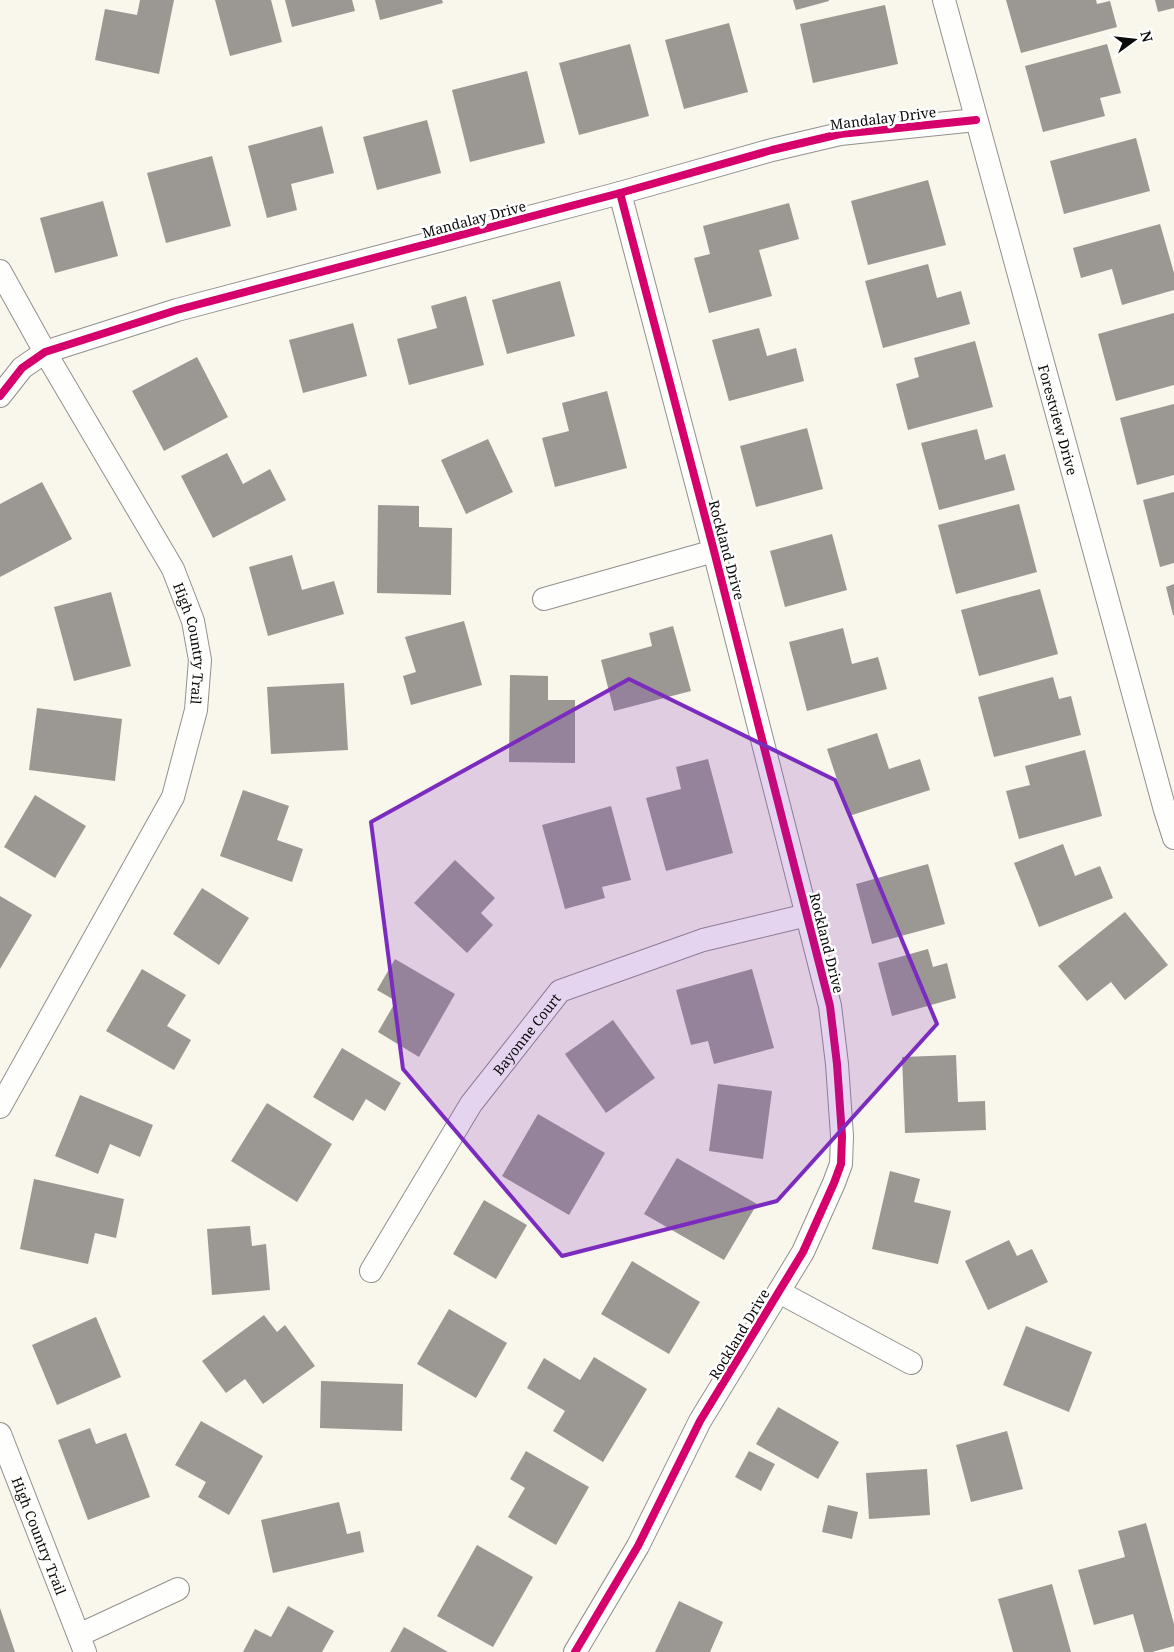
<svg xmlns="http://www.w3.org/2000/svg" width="1174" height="1652" font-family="'Noto Serif',serif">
	<rect width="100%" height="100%" fill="#f9f6ec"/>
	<g fill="#9b9893">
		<polygon points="140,0 174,0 159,74 95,60 105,9 137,15"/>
		<polygon points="215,0 271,0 282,42 230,56"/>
		<polygon points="285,0 352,0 355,11 292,27"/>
		<polygon points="375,0 442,0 443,3 380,20"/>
		<polygon points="793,0 829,0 829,1 796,10"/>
		<polygon points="1006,0 1096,0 1097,4 1110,1 1117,27 1021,53"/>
		<polygon points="1155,0 1174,0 1174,8 1158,12"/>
		<polygon points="885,5 898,64 813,83 800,24"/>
		<polygon points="729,23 748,92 684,109 665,40"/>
		<polygon points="630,44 649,116 579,135 559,63"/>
		<polygon points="1107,44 1121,93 1100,98 1105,116 1043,132 1025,66"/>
		<polygon points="527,71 545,143 470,162 452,90"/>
		<polygon points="427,120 441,173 377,190 363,137"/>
		<polygon points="322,126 334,173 291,184 297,210 267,218 248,146"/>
		<polygon points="1136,138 1150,191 1064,214 1050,161"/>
		<polygon points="212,156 231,226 166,243 147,173"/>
		<polygon points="928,180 946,245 868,265 851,201"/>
		<polygon points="103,201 118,256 55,273 40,218"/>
		<polygon points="789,203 799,239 759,250 772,296 709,313 694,258 710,254 703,226"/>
		<polygon points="1160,224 1174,273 1174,290 1122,305 1112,269 1081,278 1073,248"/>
		<polygon points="928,264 937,298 961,291 970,324 883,348 865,281"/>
		<polygon points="560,281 575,336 507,354 492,300"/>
		<polygon points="466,296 484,365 409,385 397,339 437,328 431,306"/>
		<polygon points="1174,313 1174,385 1116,401 1098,334"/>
		<polygon points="353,323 367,376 303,393 289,340"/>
		<polygon points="759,328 767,356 796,348 804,381 729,401 712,340"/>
		<polygon points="975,341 993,407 908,430 896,384 919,377 914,358"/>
		<polygon points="197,357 228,417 164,451 132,391"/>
		<polygon points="607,391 627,468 555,487 542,438 569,431 562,403"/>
		<polygon points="1174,404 1174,475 1137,485 1120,418"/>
		<polygon points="807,428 823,489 756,507 740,446"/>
		<polygon points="977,429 985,460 1005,454 1015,490 939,510 921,443"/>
		<polygon points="488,439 513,492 466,514 441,460"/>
		<polygon points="227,453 243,484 270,469 286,500 213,538 181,476"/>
		<polygon points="42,482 72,539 0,577 0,504"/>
		<polygon points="1174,492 1174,563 1160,567 1143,500"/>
		<polygon points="1019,504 1037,572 956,594 938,525"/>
		<polygon points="378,505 419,506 419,527 452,528 451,595 377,593"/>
		<polygon points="832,534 847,590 785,607 770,551"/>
		<polygon points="292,555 302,590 334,581 344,614 268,636 249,567"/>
		<polygon points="1174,584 1174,615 1173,615 1166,587"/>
		<polygon points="1040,589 1058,654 979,676 961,610"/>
		<polygon points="111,592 131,666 74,681 54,607"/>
		<polygon points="464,621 482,685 411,705 403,676 416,672 405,637"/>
		<polygon points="673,626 691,691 614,711 601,660 652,646 649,633"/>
		<polygon points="843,628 852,664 878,657 887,689 807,711 789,642"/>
		<polygon points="510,675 548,676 548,700 575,700 575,763 509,762"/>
		<polygon points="1053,677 1059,699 1071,696 1081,735 994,757 978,697"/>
		<polygon points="344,683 348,750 271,754 267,687"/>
		<polygon points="37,708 122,719 115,781 29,770"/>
		<polygon points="877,733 889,769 920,759 930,790 849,816 827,749"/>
		<polygon points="1085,750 1102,816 1019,839 1006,791 1030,785 1025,766"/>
		<polygon points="708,759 733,853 666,871 646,798 681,789 676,767"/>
		<polygon points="243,790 289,806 277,840 303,849 292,882 220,856"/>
		<polygon points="35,795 86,826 55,878 4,847"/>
		<polygon points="611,806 631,880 602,887 605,898 565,909 542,825"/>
		<polygon points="1063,844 1075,876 1100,866 1113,898 1039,927 1014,863"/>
		<polygon points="455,860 495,898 481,913 493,925 467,953 414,903"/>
		<polygon points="928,864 945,924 872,944 856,884"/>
		<polygon points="202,888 249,918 219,965 173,934"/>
		<polygon points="0,896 32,915 0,969"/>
		<polygon points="1125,912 1168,965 1125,1000 1111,982 1087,1001 1058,966"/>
		<polygon points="928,949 933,967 947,963 956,998 892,1016 878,963"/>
		<polygon points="395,959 455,994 419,1057 378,1032 396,1001 377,990"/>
		<polygon points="142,969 186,995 167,1026 191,1040 174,1070 106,1031"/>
		<polygon points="752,969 774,1048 714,1064 708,1041 691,1045 676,990"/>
		<polygon points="613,1020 655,1078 606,1113 565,1054"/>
		<polygon points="342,1048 401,1083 385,1111 366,1099 353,1121 313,1097"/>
		<polygon points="956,1055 958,1102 985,1101 986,1130 905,1133 902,1057"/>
		<polygon points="718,1084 772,1091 763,1159 709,1151"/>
		<polygon points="80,1095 153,1125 140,1157 110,1144 98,1174 55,1156"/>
		<polygon points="267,1103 332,1144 297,1202 231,1161"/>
		<polygon points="538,1114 605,1153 569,1215 502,1176"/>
		<polygon points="677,1158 757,1204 724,1260 644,1214"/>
		<polygon points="890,1171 920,1179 914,1202 951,1211 938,1264 872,1249"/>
		<polygon points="34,1179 124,1199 116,1238 95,1233 88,1264 20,1249"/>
		<polygon points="484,1200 527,1225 496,1279 453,1254"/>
		<polygon points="250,1226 252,1246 266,1244 270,1290 212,1295 207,1229"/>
		<polygon points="1009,1240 1017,1256 1032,1249 1048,1282 988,1310 965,1261"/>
		<polygon points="632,1261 700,1302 669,1354 601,1314"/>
		<polygon points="449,1309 507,1343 476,1398 417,1364"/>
		<polygon points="264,1315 277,1332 285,1325 315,1366 263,1404 245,1379 226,1393 202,1361"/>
		<polygon points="96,1317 121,1377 57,1405 32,1345"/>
		<polygon points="1026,1326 1092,1352 1069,1412 1003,1385"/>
		<polygon points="594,1357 647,1389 603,1462 553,1431 565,1411 527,1388 544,1358 580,1380"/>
		<polygon points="321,1381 403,1384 402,1431 320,1428"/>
		<polygon points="778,1407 839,1442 818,1479 756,1444"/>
		<polygon points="201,1421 263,1456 229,1515 198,1497 206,1482 175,1465"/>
		<polygon points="90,1428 96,1444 126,1433 150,1497 88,1520 58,1440"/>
		<polygon points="1007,1431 1023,1489 971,1502 956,1445"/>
		<polygon points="526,1451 589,1487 556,1545 508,1517 525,1488 510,1479"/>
		<polygon points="749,1451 775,1464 761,1491 735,1477"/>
		<polygon points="927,1469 930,1515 869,1519 866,1473"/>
		<polygon points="339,1502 347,1534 360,1531 364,1552 273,1573 261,1520"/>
		<polygon points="828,1505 858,1512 852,1539 822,1532"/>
		<polygon points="1146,1523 1174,1624 1174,1646 1152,1652 1144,1652 1133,1614 1094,1625 1078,1570 1125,1557 1118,1531"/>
		<polygon points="477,1545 533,1577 493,1647 437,1616"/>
		<polygon points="1052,1584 1071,1652 1013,1652 998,1599"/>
		<polygon points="679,1601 723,1622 710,1652 655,1652"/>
		<polygon points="288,1606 334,1631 322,1652 243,1652 255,1629 271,1637"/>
		<polygon points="0,1608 15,1652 0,1652"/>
		<polygon points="404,1627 448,1652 390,1652"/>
	</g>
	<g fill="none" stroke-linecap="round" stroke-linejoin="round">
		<g stroke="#92908c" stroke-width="24">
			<g id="street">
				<path id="s1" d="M944,0l221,810 9,28"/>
				<path id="s2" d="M0,271l45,81 128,217 20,52 7,39 -4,50 -23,87 -173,310"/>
				<polyline points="0,396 22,368 45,352 177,310 620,193 772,150 840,134 976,120"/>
				<polyline points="544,599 714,551"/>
				<path id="s3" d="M371,1271l100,-167 89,-113 143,-51 104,-25"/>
				<polyline points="779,1292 911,1363"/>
				<path id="s4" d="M0,1434l85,218"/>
				<polyline points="79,1635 178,1589"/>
				<polyline points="575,1652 638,1546 700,1421 803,1252 834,1183 841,1164 842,1136 837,1064 830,1006 714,551 620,193"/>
			</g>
		</g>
		<use href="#street" stroke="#fefefc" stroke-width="22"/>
		<g stroke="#fff" stroke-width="11">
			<g id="cycleway">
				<polyline points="0,396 22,368 45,352 177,310 620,193 772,150 840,134 976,120"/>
				<polyline points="575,1652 638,1546 700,1421 803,1252 834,1183 841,1164 842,1136 837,1064 830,1006 714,551 620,193"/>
			</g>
		</g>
		<use href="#cycleway" stroke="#d6006c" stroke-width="8"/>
	</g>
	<path fill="#7b2cbf" fill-opacity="0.2" stroke="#7b2cbf" stroke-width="4" stroke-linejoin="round" d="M629,679l206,101 102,244 -160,177 -215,55 -159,-187 -32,-247z"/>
	<g text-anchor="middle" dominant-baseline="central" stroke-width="5" stroke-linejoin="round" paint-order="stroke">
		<g font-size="14" fill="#0a0a0a" stroke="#fff">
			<text transform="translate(883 118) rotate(-7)">Mandalay Drive</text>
			<text transform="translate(474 219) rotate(-15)">Mandalay Drive</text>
			<text stroke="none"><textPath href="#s1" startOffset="435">Forestview Drive</textPath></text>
			<text transform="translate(727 550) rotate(75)">Rockland Drive</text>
			<text stroke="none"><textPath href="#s2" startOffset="422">High Country Trail</textPath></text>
			<text transform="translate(827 943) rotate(76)">Rockland Drive</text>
			<text stroke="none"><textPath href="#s3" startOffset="284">Bayonne Court</textPath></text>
			<text transform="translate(739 1334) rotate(-59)">Rockland Drive</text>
			<text stroke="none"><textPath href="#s4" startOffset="109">High Country Trail</textPath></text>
		</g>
	</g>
	<g transform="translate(1134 40) rotate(75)" stroke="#ffffff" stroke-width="4" paint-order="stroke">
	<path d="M0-4L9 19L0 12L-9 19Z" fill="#0a0a0a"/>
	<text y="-8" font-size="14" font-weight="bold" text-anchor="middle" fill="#0a0a0a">N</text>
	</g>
</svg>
